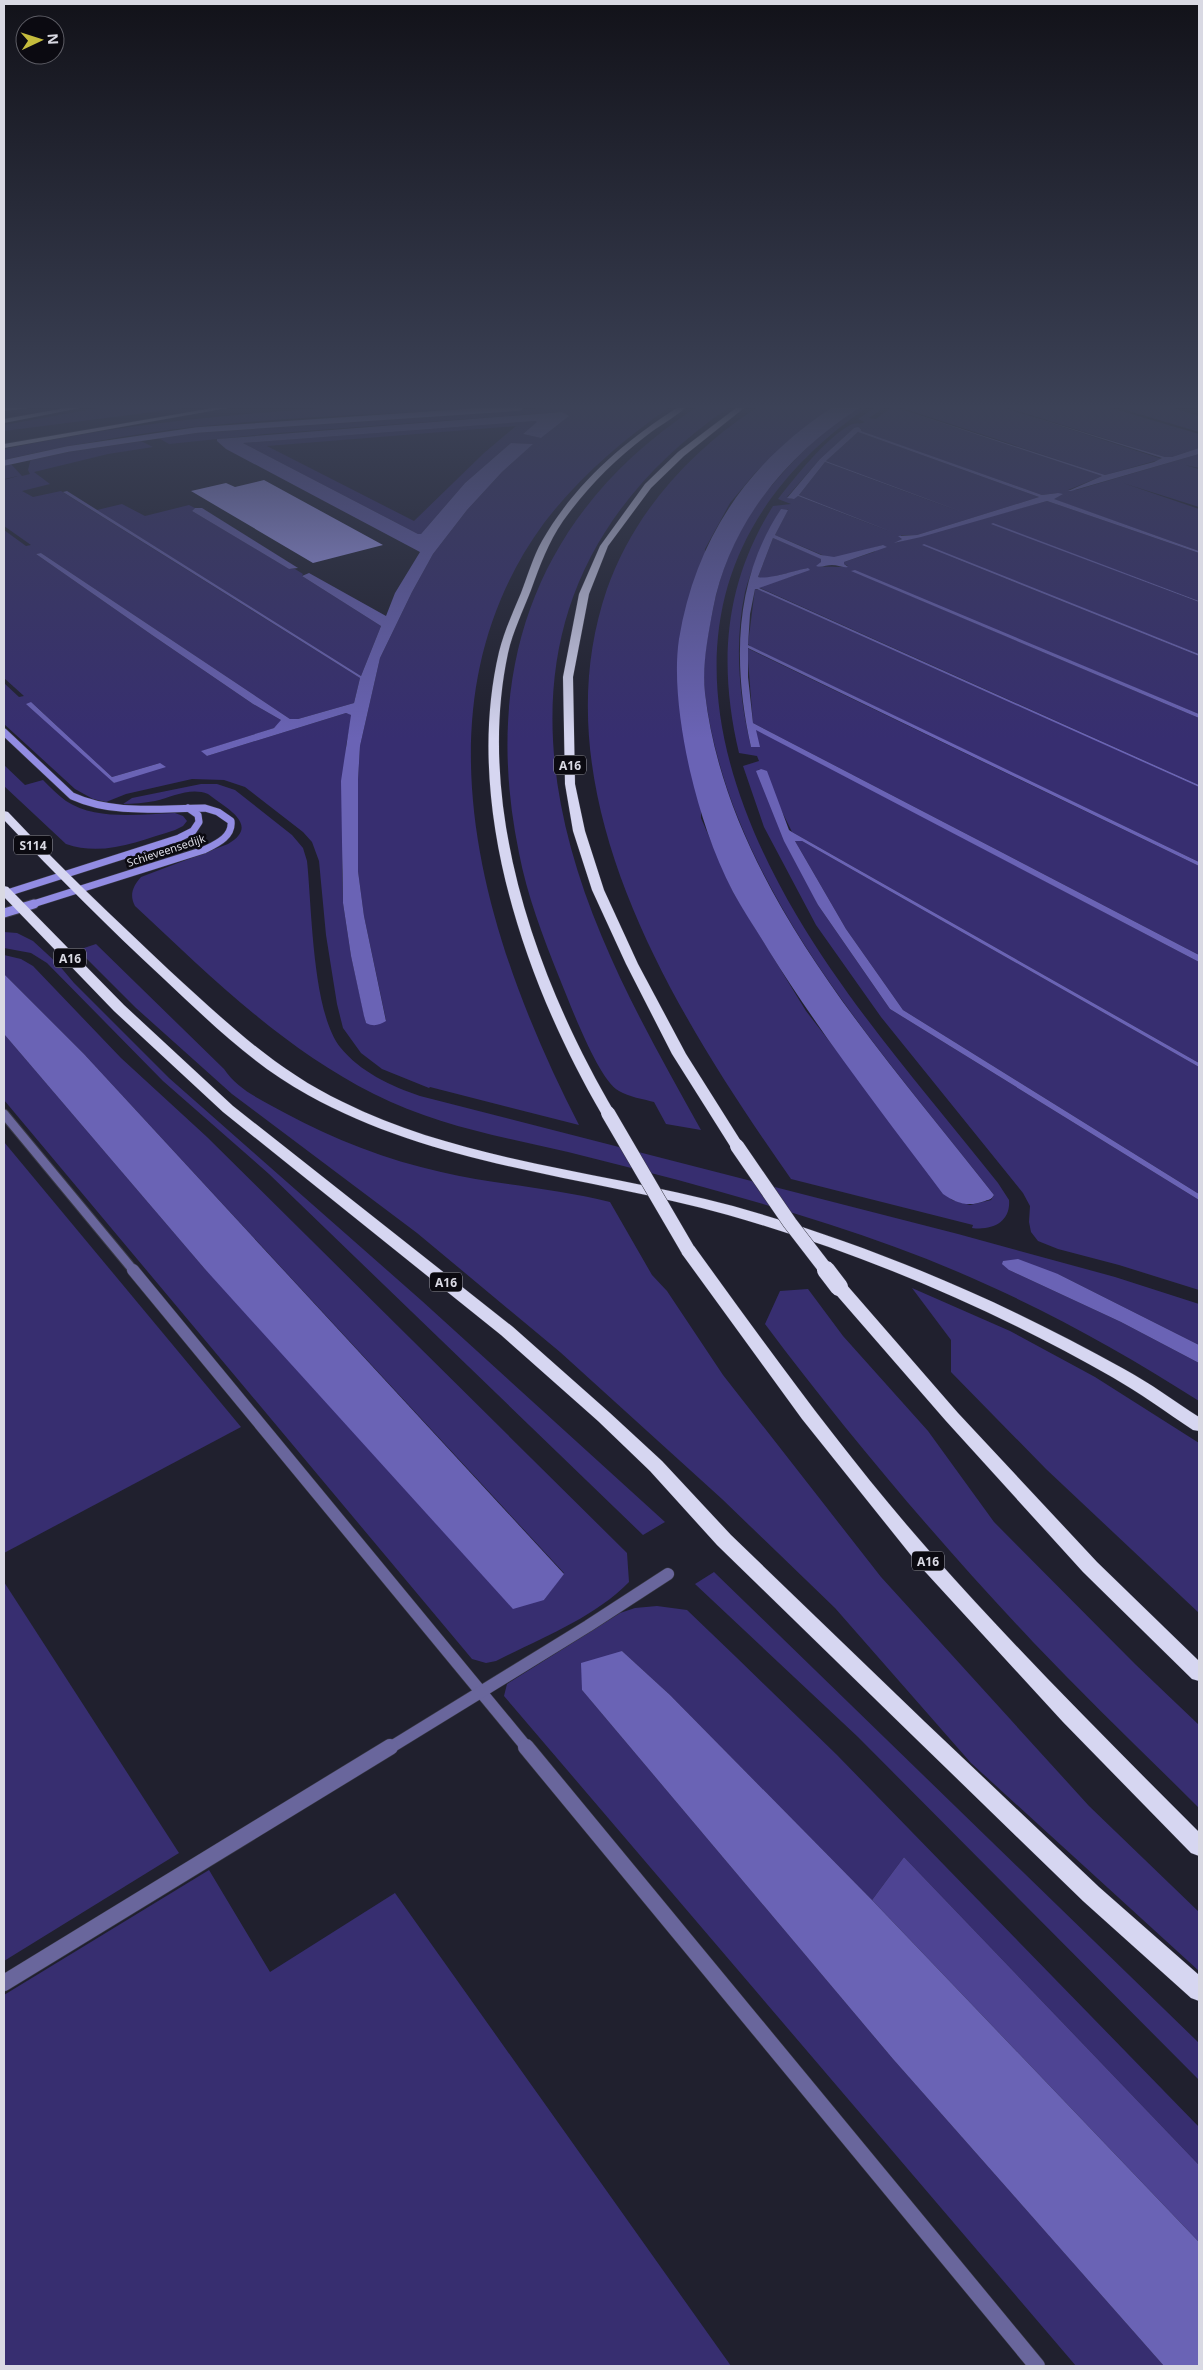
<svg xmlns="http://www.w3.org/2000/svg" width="1203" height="2370" font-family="'Noto Sans',sans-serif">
	<rect width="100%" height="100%" fill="#20202e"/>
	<g fill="#372e70" fill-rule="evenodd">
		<polygon points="98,408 184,408 4,431 4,425"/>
		<path d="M323,408h171c-100,6 -200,8 -300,19 -64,7 -127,19 -190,33v-11c104,-23 212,-33 319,-41z"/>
		<path d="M546,408h122c-46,33 -89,69 -124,115 -135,184 -59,419 35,602l-149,-38 -1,1 -47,-19 -21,-16 -18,-25 -6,-24 -11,-69 -7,-74 -7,-19 -9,-10 -58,-45 -21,-7 -32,-1 -66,15 -20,8 -13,-3 -18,-10 -71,-65v-41l15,14 5,-1 -20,-18v-148l22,16 5,-1 -27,-19v-46l14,-4 -14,3v-14l6,-2 12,13 8,-2 -2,-4 3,-12 106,-19 16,8 -45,7 -74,18 16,12 -28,7 11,6 28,-6 299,187 -6,25 -56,16h-8l-249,-166 -5,1 116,81 101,69 28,16v2l-7,6 -72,23 5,5 139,-43 6,2 -6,31 -4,125 1,32 8,53 15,67 20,-3 -22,-104 -6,-45v-91l2,-34 20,-88 32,-66 21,-38 34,-44 35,-38 30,-28 -21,-1 -46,40 -44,51h-3l-175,-91 292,-22 3,1 -15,12 18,4 28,-22 -10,-4 -294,22 -96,10 -14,-8 53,-6zM516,426l-32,27 -70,68 -147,-75zM31,702l81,75 48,-14 -46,20z"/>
		<path d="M695,408h33c-194,134 -213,322 -126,529 28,67 64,130 99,193l-35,-6 -12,-22c-11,-3 -25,-5 -35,-11 -21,-11 -50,-90 -60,-114 -16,-40 -32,-82 -40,-124 -38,-184 17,-340 176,-445z"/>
		<path d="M756,408h75l-44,34 -32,31 -25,30 -25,46 -4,269 32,74 73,119 146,189 18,5 21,-5 3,-5c-116,-149 -265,-308 -289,-502 -3,-26 2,-54 7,-79 8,-44 25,-84 52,-119 17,-21 75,-87 102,-87 -194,135 -179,322 -69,508 57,96 132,180 201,267l11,17c2,22 -17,31 -37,28l1,-3 -182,-46c-114,-163 -255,-383 -184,-590 27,-76 82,-137 149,-181z"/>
		<path d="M874,408h9l-14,10 7,1 15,-11h6l205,68 -34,14h8l123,-36v14l-14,-3 14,4v38l-76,-24 76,26v42l-143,-51 -3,-1 5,-6 -16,2 -182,-64 1,-3h-7l-34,31 -33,38 5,2 6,-3 93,36 -92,-37 26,-33 136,50 -135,-51 32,-29 181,65 -122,38h-16l1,4 -7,4 152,-42 152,52v48l-207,-77 207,78v52l-277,-109 277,111v58l-347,-143 347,147v67l-441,-198 38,-12 12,-7 -44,11 -6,-2 15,-39 49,21 -3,8c9,-1 24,1 29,-1l-4,-2v-2l30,-10 9,-7 -43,12h-13l-52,-22 13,-26c-16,10 -22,27 -29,44 -5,13 -11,26 -14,39 -11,52 -6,104 6,155l5,-18 443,233v101l-407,-231 -31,-63 -3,1 60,135 72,104 309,191v90l-80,-25 -61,-16 -20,-8 -7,-9 -2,-10 1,-16 -7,-13 -142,-176 -65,-92 -52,-98 -21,-61 16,-5 -2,-5 -18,-3c-21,-89 -15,-169 34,-247l18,-2 -13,-5c18,-23 47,-60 72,-74 5,-3 10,0 15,-3l-7,-3z"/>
		<polygon points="902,408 1004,408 1162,459 1105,475"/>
		<polygon points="1008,408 1111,408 1199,434 1199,448 1172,457 1165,457"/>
		<polygon points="1119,408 1173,408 1199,416 1199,432"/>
		<polygon points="122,504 145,516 189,505 195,508 192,511 289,569 295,569 303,574 302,576 381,626 361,676 97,510"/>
		<polygon points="755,589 768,592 1199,787 1199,862 751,647 748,644"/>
		<polygon points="747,648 1199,866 1199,955 753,723"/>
		<path d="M4,765l21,20 18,-5c7,7 15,15 23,21 30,20 75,13 109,12l8,3 4,5 -4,5 -8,4c-36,11 -72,27 -109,14l-62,-58z"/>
		<path d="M201,784h16l18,6 57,45 11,13 4,13c5,46 5,150 33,186 20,25 51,39 80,49l538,138 157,43 84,27v41l-141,-71 -49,-4 112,52 78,41v38c-95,-61 -197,-115 -304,-154 -71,-26 -144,-47 -217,-67 -36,-9 -73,-19 -110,-28 -66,-15 -133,-27 -194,-58 -93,-47 -164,-118 -239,-188 -6,-11 -2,-20 6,-29l87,-33c33,-19 -2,-36 -20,-50 -18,-7 -35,3 -53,7 -11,2 -21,3 -32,3l9,-6z"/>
		<polygon points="795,841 802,841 1199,1067 1199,1194 903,1010 846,929"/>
		<polygon points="4,932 17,933 33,941 58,964 74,983 169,1078 422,1301 665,1522 643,1535 269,1174 163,1081 47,963 31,953 4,948"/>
		<path d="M96,944l128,125c15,22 38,31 61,44 48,26 102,47 156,59 56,13 113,16 169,30l42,73 15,16 56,84 158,202 208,229 110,106v59l-228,-208 -136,-155 -113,-109 -162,-147 -143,-119 -185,-139 -96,-86 -58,-58z"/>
		<path d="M4,955l17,4 12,7 88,92 86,79 420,416 2,29c-35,36 -88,56 -133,79l-10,2 -14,-4 -468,-559v-66l200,234 340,332 20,-27 -480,-519 -80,-80z"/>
		<polygon points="4,1142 241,1427 4,1553"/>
		<polygon points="912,1288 1010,1331 1095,1377 1199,1443 1199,1613 1046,1469 951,1372 951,1340"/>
		<path d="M808,1289l35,47 85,95 66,91 141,142 64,61v83c-55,-55 -112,-109 -166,-166 -95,-101 -185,-207 -268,-318l15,-33z"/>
		<polygon points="714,1572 1199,2043 1199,2080 858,1737 695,1584"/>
		<polygon points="4,1582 179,1853 4,1961"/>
		<polygon points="657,1606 687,1610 736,1657 837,1755 1199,2127 1199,2165 904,1857 872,1900 670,1695 622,1651 582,1690 893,2059 1164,2366 1076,2366 504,1696 507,1684 620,1613 635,1608"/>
		<polygon points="209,1870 270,1972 395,1893 731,2366 4,2366 4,1995"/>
	</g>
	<polygon fill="#4e4493" points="904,1857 1199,2165 1199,2242 872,1900"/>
	<g fill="#6a63b5">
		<path d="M831,408h28c-72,46 -130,116 -146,201 -5,27 -11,56 -8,84 22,192 174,355 289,502 -3,5 -4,4 -9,6 -16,6 -28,3 -42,-7 -60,-80 -121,-158 -174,-243 -12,-20 -25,-39 -36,-59 -20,-39 -33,-79 -43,-121 -9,-40 -17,-92 -11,-132 17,-101 68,-175 152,-231z"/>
		<polygon points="897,408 1105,475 1154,462 1162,458 1004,408 1165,457 1172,457 1199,448 1199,454 1071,491 1068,491 1102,476"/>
		<path d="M562,412l7,4 -28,22 -18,-4 14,-12 -2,-1 -292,22 175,91h3l44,-51 46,-40 22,1 -31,28 -35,38 -34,44 -21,38 -32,66 -20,88 -2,34v91l6,45 22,105c-7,4 -12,6 -20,2l-2,-7 -13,-60 -8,-53 -2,-122 10,-66 -5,-2 -139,43 -6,-5 73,-23 7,-8 -28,-16 -101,-69 -116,-81 5,-1 249,166h8l56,-16 6,-25 -297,-186 4,-1 294,185 20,-50 -79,-50 7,-3 77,43 9,-23 25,-41 -194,-103 -9,-8v-2z"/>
		<polygon points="858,427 861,429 861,431 1042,495 1058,493 1063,494 1054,499 1199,551 1199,553 1047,501 921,537 894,543 902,539 898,536 917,535 1039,497 858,432 826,461 962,512 825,462 799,495 892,532 798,496 794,499 787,498 820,459 854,428"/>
		<polygon points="195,508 202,508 298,568 289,569 192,511"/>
		<path d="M781,509l7,1 -13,25 46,20 13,2 49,-12 4,2 -43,15v2l4,3c-6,1 -10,-2 -16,-2 -6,0 -11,3 -16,1l5,-4v-3l-48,-21 -15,39c10,3 38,-7 50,-9l2,2 -51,18 440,197v2l-442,-198h-2l-5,25 -2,31 451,217v4l-451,-218v29l5,46 446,232v7l-443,-232 4,17h-9c-18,-81 -18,-166 30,-238z"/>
		<polygon points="993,523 1199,601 1199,602 991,524"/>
		<polygon points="924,544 1199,654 1199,656 922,545"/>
		<polygon points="855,570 1199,714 1199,718 851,571"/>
		<polygon points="31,702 112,777 160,763 166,767 114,783 26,704"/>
		<polygon points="761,769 767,771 789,830 792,832 1199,1063 1199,1067 802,841 795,841 846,929 903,1010 1199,1194 1199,1200 890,1009 818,905 784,841 756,771"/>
		<polygon points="4,974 84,1054 564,1574 544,1600 513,1609 204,1268 4,1034"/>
		<polygon points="1018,1259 1058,1274 1199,1345 1199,1363 1121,1322 1009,1270 1002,1264 1003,1261"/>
		<polygon points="622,1651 670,1695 872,1900 1199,2242 1199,2366 1164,2366 893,2059 582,1690 581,1663"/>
	</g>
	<polygon fill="#a7a2fa" points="264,480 383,545 313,563 191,491 226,483 235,487"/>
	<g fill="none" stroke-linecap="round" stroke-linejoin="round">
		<g stroke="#3a3a47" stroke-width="11">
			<polyline id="lane-far2" points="4,1114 134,1271"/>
		</g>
		<g stroke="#3a3a47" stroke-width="13">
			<g id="lane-far1">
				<polyline points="133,1270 528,1749"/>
				<polyline points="388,1749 588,1626 668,1574"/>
			</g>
		</g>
		<g stroke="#3a3a47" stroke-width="17">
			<g id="lane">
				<polyline points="526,1747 1037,2366"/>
				<polyline points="4,1983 390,1747"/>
			</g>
		</g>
		<g stroke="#3a3a47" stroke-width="6">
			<polyline id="secondary-far2" points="4,463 68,449 197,430 520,408"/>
		</g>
		<g stroke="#3a3a47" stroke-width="8">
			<g id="secondary-far1">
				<path d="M4,732l68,64c42,19 88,12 133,12l13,4 13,9c2,16 -15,23 -27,29l-174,55"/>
				<polyline points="4,894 179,838 193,831 199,822 198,815 188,808"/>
			</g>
		</g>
		<g stroke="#3a3a47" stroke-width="11">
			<polyline id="secondary" points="4,913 34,904"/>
		</g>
		<g stroke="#3a3a47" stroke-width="1">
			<g id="highway">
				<polygon points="4,408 28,408 4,411"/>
				<polygon points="66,408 80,408 4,423 4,419"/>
				<polygon points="213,408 227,408 4,448 4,444"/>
				<path d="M677,408h8c-12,11 -27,18 -39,28 -32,24 -60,53 -83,85 -15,22 -23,44 -32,69 -8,21 -18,41 -23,63 -33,155 29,328 107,460l-7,4 -7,-4c-76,-131 -138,-308 -102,-461 5,-20 14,-40 22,-59 7,-18 12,-36 21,-52 32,-56 81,-99 135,-133z"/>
				<polygon points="736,408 744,408 684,456 651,488 608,546 589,594 573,677 575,784 585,831 604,890 638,964 686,1054 744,1146 737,1150 730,1146 672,1054 626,964 592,890 573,831 565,784 563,677 579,594 600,546 645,484 678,452"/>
				<path d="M4,811l4,1c52,55 106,106 161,158 55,50 106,100 174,132 121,60 260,69 390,104 136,38 268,94 391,163 26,14 50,32 75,48v14l-6,-1c-27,-18 -53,-37 -81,-53 -121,-69 -250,-124 -384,-162 -140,-39 -291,-48 -420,-120 -55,-30 -98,-73 -144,-116 -55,-51 -108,-104 -160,-159z"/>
				<polygon points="4,886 8,887 124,1005 233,1106 513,1327 610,1413 662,1461 731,1535 925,1722 1099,1887 1199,1975 1199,2001 1191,1998 1083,1901 911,1734 717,1545 650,1471 598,1421 501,1335 223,1112 114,1011 4,897"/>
				<path d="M688,1245l6,1c76,105 152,211 238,308 85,96 176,187 267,278v24l-8,-3 -128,-131 -145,-158 -116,-145 -120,-165 -2,-4 2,-4z"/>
				<polygon points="839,1282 845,1283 958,1413 1097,1562 1199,1661 1199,1681 1192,1679 1083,1572 946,1421 833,1291 831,1287 833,1283"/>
			</g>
		</g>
		<use href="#lane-far2" stroke="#69669c" stroke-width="9"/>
		<use href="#lane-far1" stroke="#69669c" stroke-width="12"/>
		<use href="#lane" stroke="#69669c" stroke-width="16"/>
		<use href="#secondary-far2" stroke="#928ce3" stroke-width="5.5"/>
		<use href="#secondary-far1" stroke="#928ce3" stroke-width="7"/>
		<use href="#secondary" stroke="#928ce3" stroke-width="9"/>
		<use href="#highway" fill="#d6d6f1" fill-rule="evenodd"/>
		<g stroke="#3a3a47" stroke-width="15" stroke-linecap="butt">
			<g id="highway-bridge-far1">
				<polyline points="608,1113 688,1250"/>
				<polyline points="737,1146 790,1223 827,1271"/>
			</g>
		</g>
		<g stroke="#3a3a47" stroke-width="19" stroke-linecap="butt">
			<polyline id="highway-bridge" points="826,1270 839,1287"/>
		</g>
		<use href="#highway-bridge-far1" stroke="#d6d6f1" stroke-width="14"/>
		<use href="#highway-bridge" stroke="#d6d6f1" stroke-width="18"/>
	</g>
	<linearGradient id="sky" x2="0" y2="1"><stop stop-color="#121219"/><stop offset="0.55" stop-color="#3c4257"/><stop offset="1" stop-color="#3c4257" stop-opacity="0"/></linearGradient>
	<rect width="1203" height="739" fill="url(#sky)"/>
	<g text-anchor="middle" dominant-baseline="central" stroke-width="5" stroke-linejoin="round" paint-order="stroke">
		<g font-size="11" fill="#d9d9e3" stroke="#0b0a11">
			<text transform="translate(166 850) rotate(-18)">Schieveensedijk</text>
		</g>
		<g fill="#0b0a11" stroke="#9b9ba4" stroke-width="1">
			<rect x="554" y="755.5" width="32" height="19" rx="4"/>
			<rect x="14" y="835.5" width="38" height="19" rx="4"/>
			<rect x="54" y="948.5" width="32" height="19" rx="4"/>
			<rect x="430" y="1272.5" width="32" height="19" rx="4"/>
			<rect x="912" y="1551.5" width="32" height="19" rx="4"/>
		</g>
		<g font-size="12" font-weight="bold" fill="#d9d9e3">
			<text x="570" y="765">A16</text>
			<text x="33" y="845">S114</text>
			<text x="70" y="958">A16</text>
			<text x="446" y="1282">A16</text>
			<text x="928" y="1561">A16</text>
		</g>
	</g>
	<rect width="1203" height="2370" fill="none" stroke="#d9d9e3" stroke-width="10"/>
	<g transform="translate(40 40) rotate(86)"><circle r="24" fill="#0b0a11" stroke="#5d5d65"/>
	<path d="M0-4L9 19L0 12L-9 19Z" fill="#c5bc3d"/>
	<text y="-8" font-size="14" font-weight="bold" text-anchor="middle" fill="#d9d9e3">N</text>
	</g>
</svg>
